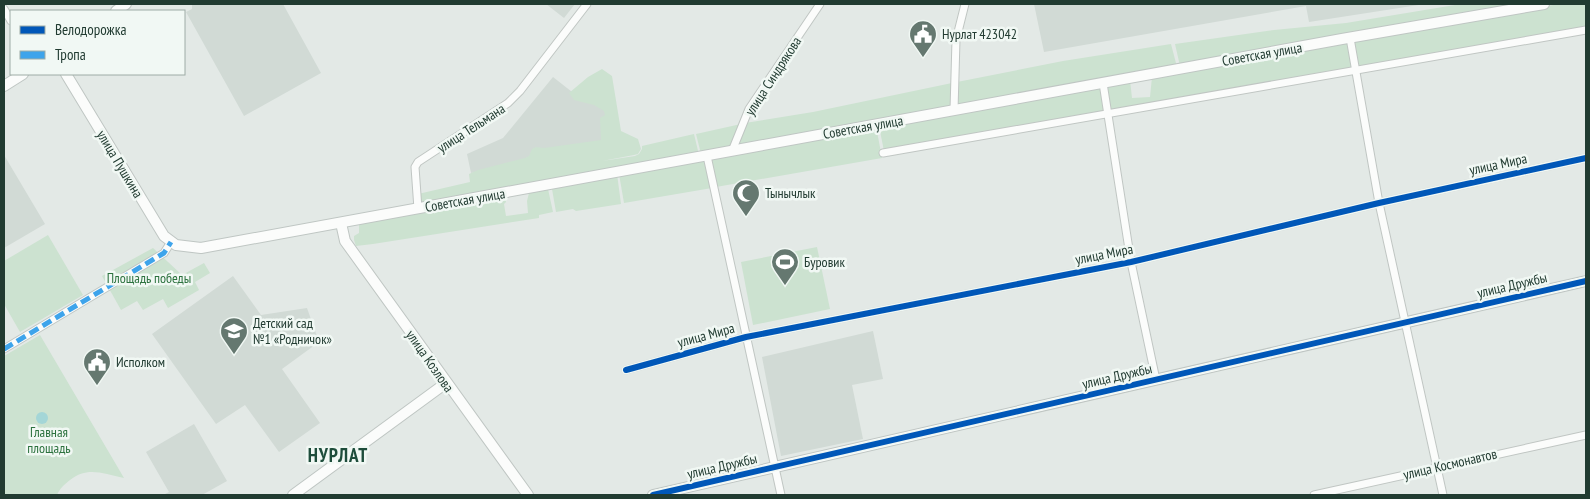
<svg xmlns="http://www.w3.org/2000/svg" width="1590" height="499" font-family="'PT Sans Narrow',sans-serif">
	<rect width="100%" height="100%" fill="#e3e9e6"/>
	<g fill="#d1dad5">
		<polygon points="192,4 283,4 321,73 244,116 186,12 192,9"/>
		<polygon points="546,4 575,4 564,18"/>
		<polygon points="1034,4 1425,4 1309,22 1306,6 1044,52"/>
		<polygon points="553,77 581,99 612,93 621,145 471,173 467,154 503,138"/>
		<polygon points="4,155 45,224 4,248"/>
		<polygon points="233,276 261,315 307,308 319,342 282,369 320,423 279,452 245,405 216,424 152,334"/>
		<polygon points="873,331 883,379 852,385 863,439 781,456 762,357"/>
		<polygon points="194,424 227,481 202,495 163,495 169,492 146,452"/>
	</g>
	<g fill="#cce2d0">
		<polygon points="1461,4 1535,4 1180,66 1175,44 1274,30 1346,23"/>
		<polygon points="1559,4 1586,4 1586,28 1358,67 1352,40"/>
		<polygon points="1348,40 1352,69 1110,112 1106,85 1130,80 1132,98 1150,97 1152,77"/>
		<polygon points="1171,44 1177,67 956,107 957,82 1063,61"/>
		<polygon points="602,69 612,76 621,131 638,139 641,149 638,154 634,155 602,161 635,156 639,154 642,149 642,146 694,134 699,155 418,207 418,194 470,182 469,174 478,170 525,158 529,156 532,149 536,147 544,148 601,140 600,118 605,115 604,111 594,105 574,100 569,93 588,77"/>
		<polygon points="952,83 952,109 735,149 745,123 813,112"/>
		<polygon points="1101,85 1106,112 884,151 879,126"/>
		<polygon points="741,124 732,149 701,154 696,134"/>
		<polygon points="876,126 882,158 716,187 709,157"/>
		<polygon points="706,157 712,188 624,203 619,174"/>
		<polygon points="617,174 621,204 576,211 573,209 556,212 552,189"/>
		<polygon points="548,189 553,212 539,215 539,218 373,244 356,246 354,240 354,236 359,233 359,224 503,195 505,196 506,202 504,204 506,216 528,213 527,201 529,193"/>
		<polygon points="48,235 83,295 20,332 4,304 4,261"/>
		<polygon points="817,247 830,309 753,325 741,262"/>
		<polygon points="153,248 182,275 204,263 210,273 195,282 199,290 168,308 163,299 143,310 137,301 121,310 102,276"/>
		<path d="M40,335l84,143c-21,-4 -36,-12 -54,2 -6,5 -10,8 -13,15h-53v-139z"/>
	</g>
	<circle fill="#a4d6d7" cx="42" cy="418" r="6"/>
	<g fill="none" stroke-linecap="round" stroke-linejoin="round">
		<g stroke="#c0c6c3" stroke-width="9">
			<g id="street">
				<polyline points="4,9 11,21"/>
				<polyline points="1350,38 1379,203 1443,495"/>
				<polyline points="1103,83 1131,262 1156,380"/>
				<polyline points="954,110 956,40 965,4"/>
				<polyline points="732,151 749,109 820,4"/>
				<polyline points="883,153 1586,30"/>
				<polyline points="707,156 781,495"/>
				<polyline points="418,209 415,167 418,162 508,103 520,91 587,4"/>
				<polyline points="4,349 164,253 171,242"/>
				<polyline points="626,370 746,337 1131,262 1379,203 1586,158"/>
				<polyline points="1314,495 1586,435"/>
			</g>
		</g>
		<g stroke="#bfc6c3" stroke-width="12">
			<g id="secondary">
				<polyline points="116,11 126,4"/>
				<polyline points="66,74 164,236 176,245 201,248 1342,39 1544,4"/>
				<polyline points="4,86 23,74"/>
				<polyline points="341,223 345,241 528,495"/>
				<polyline points="293,495 446,383"/>
				<polyline points="653,495 1586,281"/>
			</g>
		</g>
		<use href="#street" stroke="#fbfcfb" stroke-width="7"/>
		<use href="#secondary" stroke="#fbfcfb" stroke-width="10"/>
		<polyline stroke="#3ea4eb" stroke-width="5" stroke-dasharray="10 5" stroke-linecap="butt" points="4,349 164,253 171,242"/>
		<g stroke="#f1f8f4" stroke-width="9">
			<g id="cycleway">
				<polyline points="626,370 746,337 1131,262 1379,203 1586,158"/>
				<polyline points="653,495 1586,281"/>
			</g>
		</g>
		<use href="#cycleway" stroke="#0057b8" stroke-width="6"/>
	</g>
	<defs>
		<g id="civic-pin" transform="scale(1.4375)"><path d="M0 17L-7.5 6A9.5 9.5 0 1 1 7.5 6Z" fill="#657870" stroke="#f1f8f4"/><path d="M-.6-6.5H3V-4.5H.6V-3L4-1V1h2V6H-6V1h2V-1L-.6-3ZM-1.2 2.5V6h2.4V2.5Z" fill="#fff"/></g>
		<g id="mosque-pin" transform="scale(1.4375)"><path d="M0 17L-7.5 6A9.5 9.5 0 1 1 7.5 6Z" fill="#657870" stroke="#f1f8f4"/><path d="M3.5-4.9A6 6 0 1 0 3.5 4.9A5 5 0 1 1 3.5-4.9Z" fill="#fff"/></g>
		<g id="stadium-pin" transform="scale(1.4375)"><path d="M0 17L-7.5 6A9.5 9.5 0 1 1 7.5 6Z" fill="#657870" stroke="#f1f8f4"/><path d="M0-5a6.5 5 0 1 0 0 10a6.5 5 0 1 0 0-10ZM-3.5-1.8h7v3.6h-7Z" fill="#fff"/></g>
		<g id="school-pin" transform="scale(1.4375)"><path d="M0 17L-7.5 6A9.5 9.5 0 1 1 7.5 6Z" fill="#657870" stroke="#f1f8f4"/><path d="M0-5L7-2L0 1L-7-2ZM-4 1L0 2.5L4 1V4Q0 6-4 4Z" fill="#fff"/></g>
	</defs>
	<g fill-rule="evenodd">
		<use href="#civic-pin" x="923" y="34"/>
		<use href="#mosque-pin" x="746" y="193"/>
		<use href="#stadium-pin" x="785" y="262"/>
		<use href="#school-pin" x="234" y="331"/>
		<use href="#civic-pin" x="97" y="362"/>
	</g>
	<g text-anchor="middle" dominant-baseline="central" stroke-width="5" stroke-linejoin="round" paint-order="stroke">
		<g font-size="14" fill="#213b31" stroke="#f1f8f4" text-anchor="start">
			<text x="942" y="34">Нурлат 423042</text>
			<text x="765" y="193">Тынычлык</text>
			<text x="804" y="262">Буровик</text>
			<text x="253" y="323">Детский сад<tspan x="253" dy="16">№1 «Родничок»</tspan></text>
			<text x="116" y="362">Исполком</text>
		</g>
		<g font-size="14" fill="#213b31" stroke="#f1f8f4">
			<text transform="translate(1262 54) rotate(-10)">Советская улица</text>
			<text transform="translate(773 76) rotate(-57)">улица Синдрякова</text>
			<text transform="translate(863 127) rotate(-10)">Советская улица</text>
			<text transform="translate(471 128) rotate(-33)">улица Тельмана</text>
			<text transform="translate(120 164) rotate(59)">улица Пушкина</text>
			<text transform="translate(1498 164) rotate(-12)">улица Мира</text>
			<text transform="translate(465 200) rotate(-10)">Советская улица</text>
			<text transform="translate(1104 254) rotate(-11)">улица Мира</text>
			<text transform="translate(1512 285) rotate(-13)">улица Дружбы</text>
			<text transform="translate(706 335) rotate(-15)">улица Мира</text>
			<text transform="translate(430 361) rotate(55)">улица Козлова</text>
			<text transform="translate(1117 376) rotate(-13)">улица Дружбы</text>
			<text transform="translate(1450 464) rotate(-13)">улица Космонавтов</text>
			<text transform="translate(722 466) rotate(-13)">улица Дружбы</text>
		</g>
		<g font-size="14" fill="#2c723e" stroke="#f1f8f4">
			<text x="149" y="278">Площадь победы</text>
			<text x="49" y="432">Главная<tspan x="49" dy="16">площадь</tspan></text>
		</g>
		<g font-size="19" font-weight="bold" letter-spacing="1" fill="#1e4d3b" stroke="#f1f8f4">
			<text x="338" y="455">НУРЛАТ</text>
		</g>
	</g>
	<rect width="1590" height="499" fill="none" stroke="#213b31" stroke-width="10"/>
	<rect x="10" y="10" width="175" height="65" fill="#f1f8f4" stroke="#9eaca6"/>
	<rect x="20" y="26" width="25" height="8" fill="#0057b8" stroke="#9eaca6"/>
	<text x="55" y="35" font-size="15" fill="#213b31">Велодорожка</text>
	<rect x="20" y="51" width="25" height="8" fill="#3ea4eb" stroke="#9eaca6"/>
	<text x="55" y="60" font-size="15" fill="#213b31">Тропа</text>
</svg>
